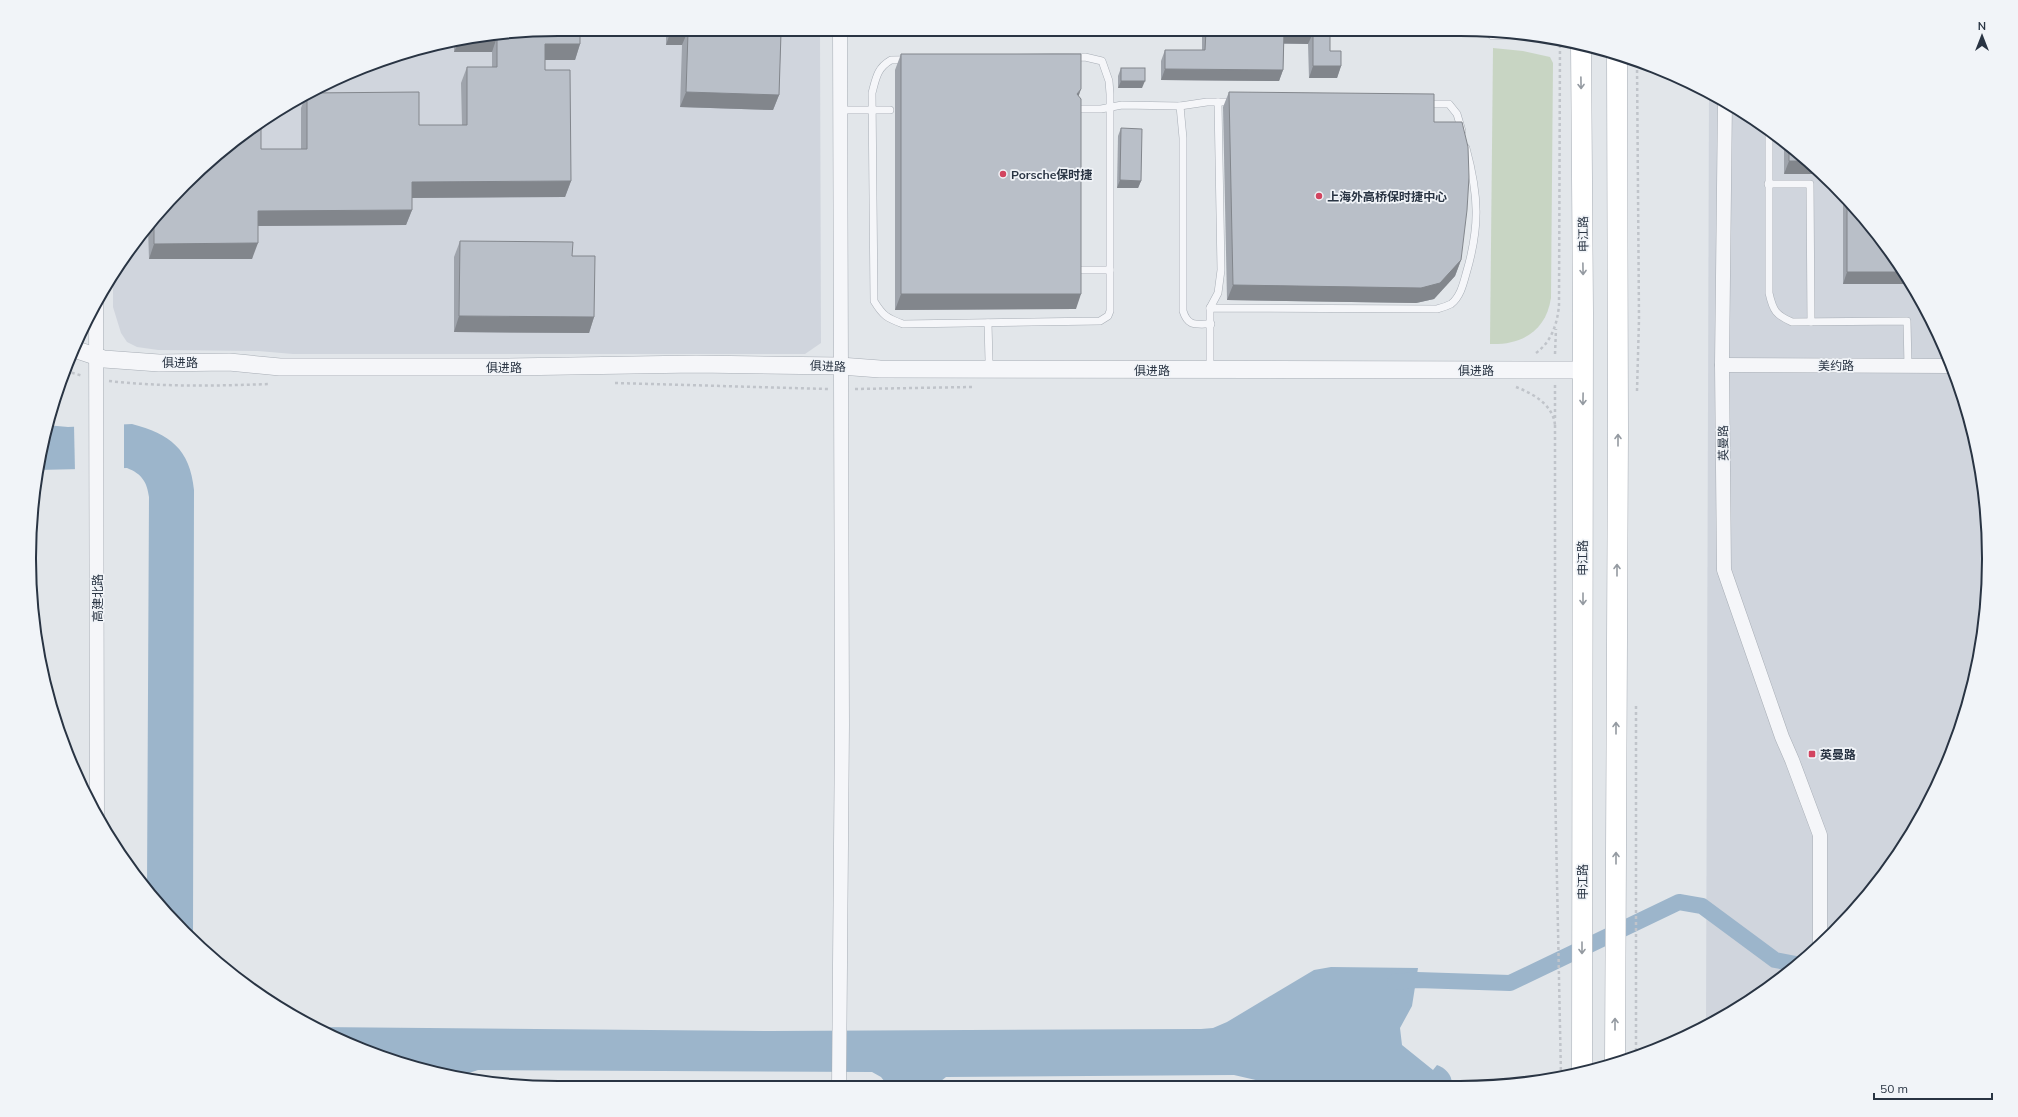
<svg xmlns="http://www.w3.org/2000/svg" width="2018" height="1117" font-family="Mulish,'Noto Sans SC',sans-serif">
	<rect width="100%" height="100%" fill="#e2e6ea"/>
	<g fill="#d0d5dd">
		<polygon points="820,32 821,343 805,354 293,354 258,351 158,350 137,347 127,342 121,333 113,307 113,273 118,264 184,184 236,138 324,84 389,57 489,34"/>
		<polygon points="1709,94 1724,100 1809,161 1880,236 1934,325 1971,422 1988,524 1984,628 1961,729 1918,823 1834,933 1753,999 1706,1023"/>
	</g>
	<path fill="#c8d5c3" d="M1493,48l30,3 27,6 3,6 -2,235c-5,33 -29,47 -61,46z"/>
	<g fill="#9cb5cb">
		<path d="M132,424c38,10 58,25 62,66l-1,450 -33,-33 -13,-18 2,-392c-2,-15 -7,-23 -22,-29l-90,2 9,-45 22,2z"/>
		<path d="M1331,967l87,1 -6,38 -12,22 2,17 31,25 4,-5c8,3 15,9 15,19h-191l-1,-3 -26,-6 -288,2 -10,8 -48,1 -7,-9 -9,-5 -394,-2 -15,5 -74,-15 -73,-33 454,4 431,-2 12,-1 14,-6 87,-52z"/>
	</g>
	<polygon fill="#e2e6ea" points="124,422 124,470 75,472 74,425"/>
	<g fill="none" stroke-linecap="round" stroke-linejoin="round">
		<polyline stroke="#9cb5cb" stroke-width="16" points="1395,982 1417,980 1510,983 1679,902 1702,906 1775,960 1796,964"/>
		<g stroke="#a7adb5" stroke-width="8">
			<g id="service">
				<polyline points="1487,30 1492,36 1527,36"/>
				<path d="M1085,57l17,4 7,20 1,13v217l-2,5 -8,5 -197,3c-16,-6 -20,-8 -29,-23l-2,-208c4,-15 5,-25 19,-33z"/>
				<polyline points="1426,104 1449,104 1457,114 1462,131"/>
				<path d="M1180,106l3,32v173c5,16 13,13 28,13"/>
				<polyline points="1076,109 1101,109 1122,105 1180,106 1207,102 1233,102"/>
				<polyline points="840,110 890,110"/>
				<path d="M1769,132v161c4,18 7,22 23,29l115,-1 1,45"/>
				<polyline points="1768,184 1810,184 1811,322"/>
				<polyline points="1082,270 1110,270"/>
				<polyline points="1210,308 1218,293 1221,270 1218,102"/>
				<polyline points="988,323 989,361"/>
				<path d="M1210,370v-62l227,1c4,-1 10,-3 14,-5 9,-7 12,-19 15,-30 14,-47 13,-78 0,-126"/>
			</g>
		</g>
		<g stroke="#a7adb5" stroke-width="15">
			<g id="minor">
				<polyline points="1725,100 1722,365 1724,570 1782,737 1792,760 1820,835 1820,944"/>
				<polyline points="96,303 97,817"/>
				<polyline points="1722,365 1950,366"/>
				<polyline points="839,1086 842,724 840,32"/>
			</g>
		</g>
		<g stroke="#a7adb5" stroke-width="18">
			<polyline id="tertiary" points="74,349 104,359 159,363 229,362 280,367 507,367 696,364 840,366 880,369 1583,370"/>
		</g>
		<g stroke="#a7adb5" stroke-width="21">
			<g id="secondary">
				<polyline points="1581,44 1583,312 1582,1071"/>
				<polyline points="1615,1063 1618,431 1617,55"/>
			</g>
		</g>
		<g stroke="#c0c4ca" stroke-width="2.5" stroke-dasharray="3 3" stroke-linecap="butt">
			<polyline points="1637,64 1639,319 1637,391"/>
			<path d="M1536,353c16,-12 21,-29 23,-47l1,-265"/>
			<polyline points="1555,354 1556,329"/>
			<polyline points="66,371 83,376"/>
			<path d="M109,381c54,6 107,5 161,3"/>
			<polyline points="615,383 828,389"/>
			<polyline points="1555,385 1555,420"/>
			<path d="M1516,387c18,7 37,18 39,38"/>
			<polyline points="855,389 972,387"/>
			<polyline points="1555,425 1555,783 1561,1076"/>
			<polyline points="1636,706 1636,1057"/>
		</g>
		<use href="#service" stroke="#f5f6f9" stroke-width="7"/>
		<use href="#minor" stroke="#f5f6f9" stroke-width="14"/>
		<use href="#tertiary" stroke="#f5f6f9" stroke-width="17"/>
		<use href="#secondary" stroke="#fff" stroke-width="20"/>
	</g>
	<g fill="#9fa4ac">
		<polygon points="1202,31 1330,31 1330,51 1341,66 1337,78 1309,78 1308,44 1284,44 1283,70 1279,81 1161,80 1161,61 1165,50 1202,50"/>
		<polygon points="666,33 781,33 779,95 773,110 680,107 682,45 666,45"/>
		<polygon points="489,34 580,44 575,60 545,60 545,70 571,181 565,197 412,198 412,210 406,225 258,226 252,259 149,259 148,227 184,184 261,149 301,149 301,108 306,95 309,93 419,125 462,125 461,83 467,67 492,67 492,52 454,52 454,42"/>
		<polygon points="901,54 1078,96 1076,309 895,310 895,70"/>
		<polygon points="1121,68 1142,88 1118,88 1118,76"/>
		<polygon points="1229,92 1434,122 1461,260 1455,276 1434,299 1416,303 1227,300 1223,107"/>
		<polygon points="1121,128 1141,181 1138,188 1117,188 1118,136"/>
		<polygon points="1784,143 1809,161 1784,174"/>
		<polygon points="1843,197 1880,236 1909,284 1843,284"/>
		<polygon points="460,241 572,256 594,317 589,333 454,332 454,257"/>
	</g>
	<g fill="#82868c">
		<polygon points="1284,32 1313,33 1308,44 1280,43"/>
		<polygon points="670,33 687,33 682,45 666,45"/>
		<polygon points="474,37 497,37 492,52 454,52 459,41"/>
		<polygon points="545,44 580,44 575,60 540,60"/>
		<polygon points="1313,66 1341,66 1337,78 1309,78"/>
		<polygon points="1165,69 1283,70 1279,81 1161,80"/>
		<polygon points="1121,81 1145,81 1142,88 1118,88"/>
		<polygon points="1081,89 1076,104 1077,94"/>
		<polygon points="686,92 779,95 773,110 680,107"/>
		<polygon points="1789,161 1809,161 1821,174 1784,174"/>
		<polygon points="1120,180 1141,181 1138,188 1117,188"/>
		<polygon points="571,181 565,197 406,198 412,182"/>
		<polygon points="412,210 406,225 252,226 258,211"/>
		<polygon points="258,243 252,259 149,259 154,244"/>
		<polygon points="1461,260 1455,276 1434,299 1416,303 1227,300 1233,285"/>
		<polygon points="1847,272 1902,272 1909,284 1843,284"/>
		<polygon points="901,294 1081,294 1076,309 895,310"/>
		<polygon points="459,316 594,317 589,333 454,332"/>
	</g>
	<g fill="#b9bfc8" stroke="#82868c">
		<polygon points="1206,31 1330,31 1330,51 1341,51 1341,66 1313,66 1313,33 1284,32 1283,70 1165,69 1165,50 1205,50"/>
		<polygon points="580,33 580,44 545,44 545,70 570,70 571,181 412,182 412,210 258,211 258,243 154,244 154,221 184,184 236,138 255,126 261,126 261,149 307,149 307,95 309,93 419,92 419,125 467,125 467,67 497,67 497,37 474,37 489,34"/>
		<polygon points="688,33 781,33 779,95 686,92"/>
		<polygon points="901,54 1081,54 1081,89 1077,94 1081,99 1081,294 901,294"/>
		<rect x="1121" y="68" width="24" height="13"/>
		<polygon points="1229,92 1434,94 1434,122 1462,122 1468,147 1469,177 1467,210 1461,260 1440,283 1421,288 1233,285"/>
		<polygon points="1121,128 1142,129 1141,181 1120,180"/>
		<polygon points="1789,146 1809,161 1789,161"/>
		<polygon points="1847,202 1880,236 1902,272 1847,272"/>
		<polygon points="460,241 573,242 572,256 595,256 594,317 459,316"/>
	</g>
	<defs><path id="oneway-shaft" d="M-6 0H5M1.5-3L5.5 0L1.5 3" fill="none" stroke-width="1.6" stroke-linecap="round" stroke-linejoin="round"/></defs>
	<g stroke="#949aa1">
		<use href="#oneway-shaft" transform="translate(1581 83) rotate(89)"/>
		<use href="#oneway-shaft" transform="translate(1583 269) rotate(89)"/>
		<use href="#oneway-shaft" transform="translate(1583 399) rotate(91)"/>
		<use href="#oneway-shaft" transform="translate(1618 440) rotate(-90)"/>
		<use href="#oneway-shaft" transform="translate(1617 570) rotate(-90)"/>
		<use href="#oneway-shaft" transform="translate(1583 599) rotate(90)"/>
		<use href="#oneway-shaft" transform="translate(1616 728) rotate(-90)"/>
		<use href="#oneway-shaft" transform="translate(1616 858) rotate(-90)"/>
		<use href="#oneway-shaft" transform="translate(1582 948) rotate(90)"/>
		<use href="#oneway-shaft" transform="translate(1615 1024) rotate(-90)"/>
	</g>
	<g fill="#d24460" stroke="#f1f4f8" stroke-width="1.5">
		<circle cx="1003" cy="174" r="4"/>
		<circle cx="1319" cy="196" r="4"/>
		<rect x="1808" y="750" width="8" height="8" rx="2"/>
	</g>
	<g text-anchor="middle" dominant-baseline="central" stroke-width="3.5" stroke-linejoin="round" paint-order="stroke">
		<g font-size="12" font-weight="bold" fill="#293443" stroke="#f1f4f8" text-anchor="start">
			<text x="1011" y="174">Porsche保时捷</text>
			<text x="1327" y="196">上海外高桥保时捷中心</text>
			<text x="1820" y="754">英曼路</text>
		</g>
		<g font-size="12" fill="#293443" stroke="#f1f4f8">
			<text transform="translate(1583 234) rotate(-91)">申江路</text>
			<text x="180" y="362">俱进路</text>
			<text x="1836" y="365">美约路</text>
			<text transform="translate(828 366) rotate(2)">俱进路</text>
			<text x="504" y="367">俱进路</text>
			<text x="1152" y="370">俱进路</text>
			<text x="1476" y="370">俱进路</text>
			<text transform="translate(1723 443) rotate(-91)">英曼路</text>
			<text transform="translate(1582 558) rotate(-90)">申江路</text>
			<text transform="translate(97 598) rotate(-90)">高建北路</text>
			<text transform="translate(1582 882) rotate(-90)">申江路</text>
		</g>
	</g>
	<path d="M0 0H2018V1117H0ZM558 36H1460A522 522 0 0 1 1982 558V559A522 522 0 0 1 1460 1081H558A522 522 0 0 1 36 559V558A522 522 0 0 1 558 36Z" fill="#f1f4f8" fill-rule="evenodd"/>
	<path fill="none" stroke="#293443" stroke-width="2" d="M558 36H1460A522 522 0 0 1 1982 558V559A522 522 0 0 1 1460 1081H558A522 522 0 0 1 36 559V558A522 522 0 0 1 558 36Z"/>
	<g transform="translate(1982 36)" stroke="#f1f4f8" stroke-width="3" paint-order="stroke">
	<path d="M0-3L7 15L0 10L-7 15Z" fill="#293443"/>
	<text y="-6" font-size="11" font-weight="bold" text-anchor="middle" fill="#293443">N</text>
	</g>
	<path d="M1874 1093v6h118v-6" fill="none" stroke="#293443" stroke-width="2"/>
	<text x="1880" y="1093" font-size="12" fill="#293443" stroke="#f1f4f8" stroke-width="3" paint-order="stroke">50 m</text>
</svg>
